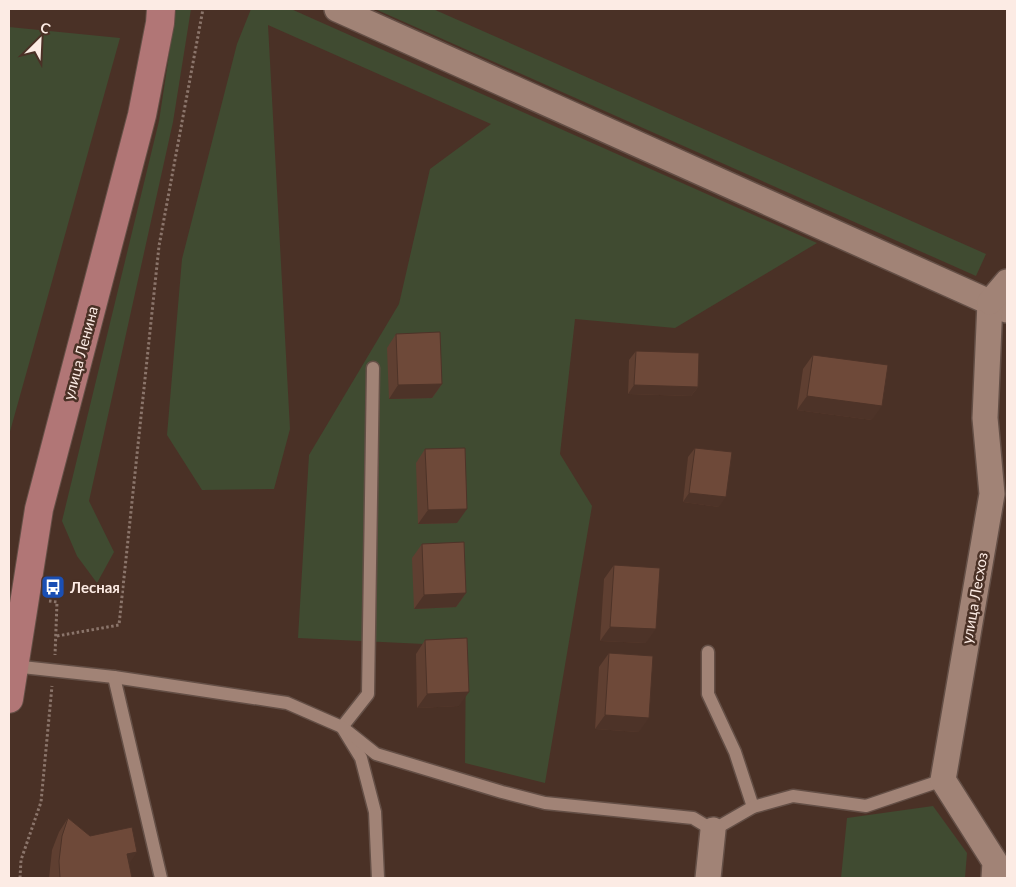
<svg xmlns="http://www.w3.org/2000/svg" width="1016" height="887" font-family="Lato,sans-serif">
	<rect width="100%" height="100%" fill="#4a3126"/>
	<g fill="#404b31">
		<polygon points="176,9 191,9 173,122 89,501 114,552 97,583 77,556 62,521 159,121"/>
		<polygon points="251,9 291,9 817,243 675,328 575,319 560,454 592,506 545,783 465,763 466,646 298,638 309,455 399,304 430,169 491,124 268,25 290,429 274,489 202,490 167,435 182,259 237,44"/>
		<polygon points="375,9 433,9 986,254 976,276"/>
		<polygon points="9,27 120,38 9,435"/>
		<polygon points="933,806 967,853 965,878 841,878 847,818"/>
	</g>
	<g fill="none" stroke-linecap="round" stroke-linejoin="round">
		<g stroke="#644f46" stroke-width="15">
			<g id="lane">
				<polyline points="373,368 368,694 342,727 361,758 375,812 378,878"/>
				<polyline points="708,652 708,694 735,752 753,807"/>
				<polyline points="13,666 114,677 287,703 342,727 376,754 502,792 545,803 693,818 713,830 753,807 793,796 866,806 943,780"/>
				<polyline points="114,677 161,878"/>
			</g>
		</g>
		<g stroke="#644f46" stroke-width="28">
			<g id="street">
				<polyline points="337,9 1007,310"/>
				<polyline points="990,302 985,418 992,494 943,780 995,862 994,878"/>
				<polyline points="990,302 1007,282"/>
				<polyline points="708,878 713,830"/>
			</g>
		</g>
		<g stroke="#644f46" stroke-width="30">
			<polyline id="primary" points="9,699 39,509 142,115 160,23 161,9"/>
		</g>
		<g stroke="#8b756b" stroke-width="3" stroke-dasharray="2.5 2.5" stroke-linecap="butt">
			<polyline points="49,601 57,602 55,655"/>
			<polyline points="57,636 119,625 159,246 203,9"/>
			<polyline points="20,878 21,860 41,802 52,686"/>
		</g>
		<use href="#lane" stroke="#a18376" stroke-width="12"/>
		<use href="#street" stroke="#a18376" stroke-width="25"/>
		<use href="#primary" stroke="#b17676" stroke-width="28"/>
	</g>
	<g fill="#5f3f31">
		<polygon points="396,334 442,384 432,398 389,399 387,348"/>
		<polygon points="636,351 698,387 691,396 628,394 629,360"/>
		<polygon points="813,355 872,420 797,410 803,369"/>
		<polygon points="695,448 719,507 683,502 688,457"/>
		<polygon points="425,449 457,523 418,524 416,463"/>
		<polygon points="422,544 466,593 456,607 414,609 412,558"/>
		<polygon points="614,565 646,643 600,641 604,579"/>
		<polygon points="425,640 459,706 417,708 416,654"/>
		<polygon points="609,653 639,732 595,729 599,667"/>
		<polygon points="68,818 90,836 129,864 132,878 49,878 52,850 59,832"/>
	</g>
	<g fill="#4d3328">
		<polygon points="442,384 432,398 389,399 398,385"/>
		<polygon points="634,385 698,387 691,396 628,394"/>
		<polygon points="807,396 882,406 872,420 797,410"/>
		<polygon points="689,493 726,497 719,507 683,502"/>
		<polygon points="467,509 457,523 418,524 428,510"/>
		<polygon points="466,593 456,607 414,609 424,595"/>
		<polygon points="610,627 656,629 646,643 600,641"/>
		<polygon points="469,692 459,706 417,708 427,694"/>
		<polygon points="605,715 649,718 639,732 595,729"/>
		<polygon points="137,852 128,866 127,854"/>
	</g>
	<g fill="#6e4939" stroke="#4d3328">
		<polygon points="440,332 442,384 398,385 396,334"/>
		<polygon points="636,351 699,353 698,387 634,385"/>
		<polygon points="813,355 888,365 882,406 807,396"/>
		<polygon points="465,448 467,509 428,510 425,449"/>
		<polygon points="695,448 732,452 726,497 689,493"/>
		<polygon points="464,542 466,593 424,595 422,544"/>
		<polygon points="614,565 660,568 656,629 610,627"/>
		<polygon points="467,638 469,692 427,694 425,640"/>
		<polygon points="609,653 653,656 649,718 605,715"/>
		<polygon points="68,818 90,836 132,827 137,852 127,854 132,878 60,878 59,861 62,836"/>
	</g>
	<defs>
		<g id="bus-square" transform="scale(1.25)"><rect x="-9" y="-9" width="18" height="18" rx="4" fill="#1a4fb4" stroke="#4a3126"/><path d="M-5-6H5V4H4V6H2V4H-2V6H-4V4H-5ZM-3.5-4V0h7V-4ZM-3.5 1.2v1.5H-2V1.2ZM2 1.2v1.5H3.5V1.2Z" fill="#fff"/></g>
	</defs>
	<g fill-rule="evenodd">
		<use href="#bus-square" x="53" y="587"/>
	</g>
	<g text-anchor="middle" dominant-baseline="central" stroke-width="5" stroke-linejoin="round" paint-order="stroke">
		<g font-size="15" fill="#fcebe4" stroke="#4a3126">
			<text transform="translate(80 353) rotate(-75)">улица Ленина</text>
			<text transform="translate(974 598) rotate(-80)">улица Лесхоз</text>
		</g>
		<g font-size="15" font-weight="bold" fill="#fcebe4" stroke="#4a3126" text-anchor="start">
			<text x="70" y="587">Лесная</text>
		</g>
	</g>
	<rect width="1016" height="887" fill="none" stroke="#fcebe4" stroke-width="20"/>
	<g transform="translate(40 40) rotate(24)" stroke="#4a3126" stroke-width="4" paint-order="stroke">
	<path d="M0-4L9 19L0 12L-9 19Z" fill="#fcebe4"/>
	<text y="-8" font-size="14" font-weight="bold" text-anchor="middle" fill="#fcebe4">С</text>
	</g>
</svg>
